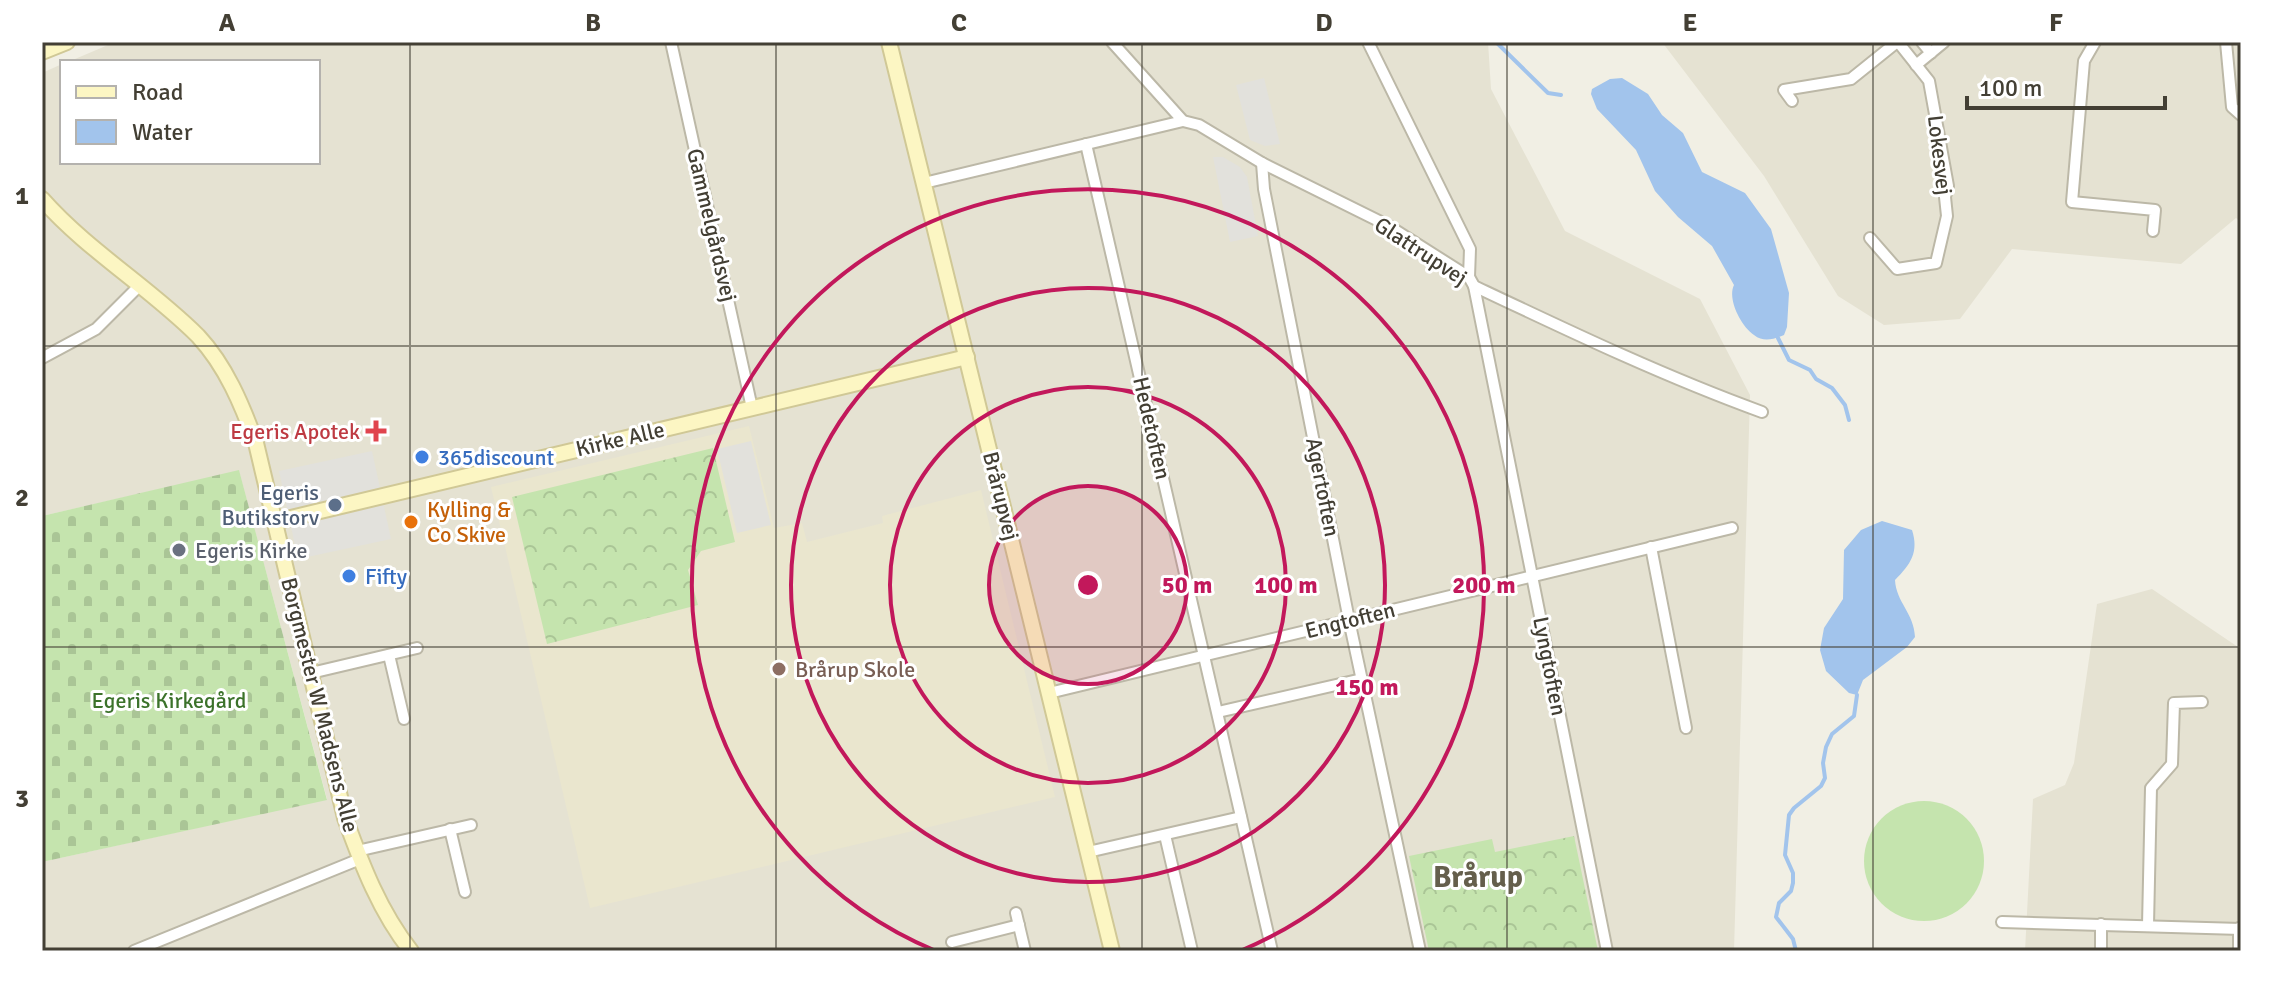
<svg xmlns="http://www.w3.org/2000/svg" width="2283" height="993" font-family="Signika,sans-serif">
	<defs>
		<pattern id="forest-crowns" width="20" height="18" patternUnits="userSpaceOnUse" patternTransform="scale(2)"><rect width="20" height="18" fill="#c5e4ae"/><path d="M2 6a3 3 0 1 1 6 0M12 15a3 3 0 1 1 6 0" fill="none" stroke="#aac596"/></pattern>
		<pattern id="cemetery-stones" width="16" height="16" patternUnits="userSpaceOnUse" patternTransform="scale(2)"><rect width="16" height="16" fill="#c5e4ae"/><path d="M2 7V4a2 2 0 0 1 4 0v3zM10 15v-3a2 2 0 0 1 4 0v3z" fill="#aac596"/></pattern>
	</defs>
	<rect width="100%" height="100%" fill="#f1efe4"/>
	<g fill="#e5e2d2">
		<polygon points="115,42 1488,42 1491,89 1565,231 1700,299 1750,395 1734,951 42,951 42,862 327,799 239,471 42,516 42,73 62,64 62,162 318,162 318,62 68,62"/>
		<polygon points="1662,42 2241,42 2241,222 2236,218 2181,264 2012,249 1960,319 1884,325 1838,296 1764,176"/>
		<polygon points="2152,589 2241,649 2241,951 2025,951 2033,799 2065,785 2074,763 2097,604"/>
	</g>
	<polygon fill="#eae6ce" points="749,426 774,528 802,523 807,542 883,523 882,516 981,490 1055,797 590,908 491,487"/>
	<circle fill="#c5e4ae" cx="1924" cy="861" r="60"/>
	<g fill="url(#forest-crowns)">
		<polygon points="713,448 735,542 701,551 688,570 698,605 547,644 512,497"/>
		<polygon points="1574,836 1598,951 1429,951 1409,856 1492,839 1495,852"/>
	</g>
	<polygon fill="url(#cemetery-stones)" points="239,470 327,800 42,862 42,516"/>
	<g fill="#e2e1dc">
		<polygon points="1264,78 1280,144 1265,146 1250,140 1236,85"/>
		<polygon points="1213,157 1223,157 1240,167 1247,177 1258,236 1230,242"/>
		<polygon points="751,441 771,525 737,533 717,449"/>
		<polygon points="372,451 391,539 298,559 279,471"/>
	</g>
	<g fill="#a2c4ec">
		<path d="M1622,78l26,16 14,21 21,18 19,39 43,21 26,36 18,64 -2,34 -3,8c-10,4 -20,8 -30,0 -13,-9 -27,-36 -20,-50l-22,-39 -34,-29 -23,-26 -19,-41 -39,-41 -6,-15 1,-5 18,-10z"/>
		<path d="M1882,521l30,9c7,22 -1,34 -17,50 1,22 19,33 20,57l-8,10 -44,33 -6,15 -8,-2 -23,-22 -6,-21 4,-22 19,-29 1,-49 17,-20z"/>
	</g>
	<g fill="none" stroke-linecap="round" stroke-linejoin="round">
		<g stroke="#a2c4ec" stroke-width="4">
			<polyline points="1496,42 1548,93 1561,95"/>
			<polyline points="1778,338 1789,360 1810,370 1816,379 1832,388 1845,405 1849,420"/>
			<polyline points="1796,951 1793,939 1776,917 1779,903 1791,891 1793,883 1793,873 1785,855 1789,815 1794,808 1821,786 1825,778 1823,763 1826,747 1832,734 1854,716 1857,695"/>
		</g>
		<g stroke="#bcb8a7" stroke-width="14">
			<g id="street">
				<polyline points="671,42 752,408"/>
				<path d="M1112,42l71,79 16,4 63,38 125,62 82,52 5,9c95,45 189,90 288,126"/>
				<polyline points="1368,42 1470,249 1469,277"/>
				<polyline points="1922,42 1931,53"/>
				<polyline points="2095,42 2084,61 2072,202 2155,210 2153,231"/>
				<polyline points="2226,42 2232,107 2241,115"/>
				<polyline points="1916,65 1944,42"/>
				<polyline points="1792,101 1784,90 1851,79 1897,42"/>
				<polyline points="1086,144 1272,951"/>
				<polyline points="1262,163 1264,189 1349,620 1420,951"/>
				<polyline points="924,183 1183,121"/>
				<polyline points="1870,238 1897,269 1936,263 1947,216 1945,197 1948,186 1929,81 1898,42"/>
				<polyline points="1474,286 1607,951"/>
				<polyline points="42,358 96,329 139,286"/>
				<polyline points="1651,547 1686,728"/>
				<polyline points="389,655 404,719"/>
				<polyline points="311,673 417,648"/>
				<polyline points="1049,693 1732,528"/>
				<polyline points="1218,712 1362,679"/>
				<polyline points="450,829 465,892"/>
				<polyline points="1165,835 1192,951"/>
				<polyline points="357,851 471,825"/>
				<polyline points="1088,852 1241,817"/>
				<polyline points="1016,913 1025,951"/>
				<polyline points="2002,922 2241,929"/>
				<polyline points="2148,925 2151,788 2172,764 2174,703 2202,702"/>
				<polyline points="952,942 1019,925"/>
				<polyline points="134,951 360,859"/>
				<polyline points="2101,951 2101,924"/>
				<polyline points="2239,951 2239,928"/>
			</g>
		</g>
		<g stroke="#d0c896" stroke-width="18">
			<g id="secondary">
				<polyline points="889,42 1112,951"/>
				<polyline points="42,52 67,42"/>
				<path d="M42,199c46,52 107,88 156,137 28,30 44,69 58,107l89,375c17,47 35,94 66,133"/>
				<polyline points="274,522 967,357"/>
			</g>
		</g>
		<use href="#street" stroke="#fff" stroke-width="10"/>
		<use href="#secondary" stroke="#fcf6c3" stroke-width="14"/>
	</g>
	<path fill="none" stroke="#433f34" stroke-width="2" stroke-opacity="0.55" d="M410,42v909M776,42v909M1142,42v909M1507,42v909M1873,42v909M42,346h2199M42,647h2199"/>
	<circle cx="1088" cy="585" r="99" fill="#c2185b" fill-opacity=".12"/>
	<g fill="none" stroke="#c2185b" stroke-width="4">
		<circle cx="1088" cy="585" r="99"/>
		<circle cx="1088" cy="585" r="198"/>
		<circle cx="1088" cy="585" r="297"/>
		<path d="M936 951A396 396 0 1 1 1240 951"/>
	</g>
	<path fill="#e0444e" stroke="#fff" stroke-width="3" d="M372 419h8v8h8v8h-8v8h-8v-8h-8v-8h8z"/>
	<g fill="#3f7fe0" stroke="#fff" stroke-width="3">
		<circle cx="422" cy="457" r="8"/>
		<circle cx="349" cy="576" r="8"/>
	</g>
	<circle fill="#5c6f8a" stroke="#fff" stroke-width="3" cx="335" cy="505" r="8"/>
	<circle fill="#e8710a" stroke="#fff" stroke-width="3" cx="411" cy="522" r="8"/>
	<circle fill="#6b7280" stroke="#fff" stroke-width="3" cx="179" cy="550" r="8"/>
	<circle fill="#8d6e63" stroke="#fff" stroke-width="3" cx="779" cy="669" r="8"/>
	<g text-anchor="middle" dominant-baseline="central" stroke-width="6" stroke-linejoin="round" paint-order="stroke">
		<g font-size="22" fill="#433f34" stroke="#fff">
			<text transform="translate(1940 155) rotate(83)">Lokesvej</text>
			<text transform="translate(712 225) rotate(77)">Gammelgårdsvej</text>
			<text transform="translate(1421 251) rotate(33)">Glattrupvej</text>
			<text transform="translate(1152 428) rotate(77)">Hedetoften</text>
			<text transform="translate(620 439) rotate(-13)">Kirke Alle</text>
			<text transform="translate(1323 487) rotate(79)">Agertoften</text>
			<text transform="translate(1001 496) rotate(76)">Brårupvej</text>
			<text transform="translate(1350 620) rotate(-14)">Engtoften</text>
			<text transform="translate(1550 666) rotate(79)">Lyngtoften</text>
			<text transform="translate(320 705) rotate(76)">Borgmester W Madsens Alle</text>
		</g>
		<g font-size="22" fill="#be3a42" stroke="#fff" text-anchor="end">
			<text x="360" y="431">Egeris Apotek</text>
		</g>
		<g font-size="22" fill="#366cbe" stroke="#fff" text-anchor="start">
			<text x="438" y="457">365discount</text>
			<text x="365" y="576">Fifty</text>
		</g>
		<g font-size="22" fill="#4e5e75" stroke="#fff" text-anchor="end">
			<text x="319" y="492">Egeris<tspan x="319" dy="25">Butikstorv</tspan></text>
		</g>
		<g font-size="22" fill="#c56008" stroke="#fff" text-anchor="start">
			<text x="427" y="509">Kylling &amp;<tspan x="427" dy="25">Co Skive</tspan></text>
		</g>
		<g font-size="22" fill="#5b616d" stroke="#fff" text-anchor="start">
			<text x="195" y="550">Egeris Kirke</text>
		</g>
		<g font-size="22" fill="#785e54" stroke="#fff" text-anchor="start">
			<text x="795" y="669">Brårup Skole</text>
		</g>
		<g font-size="22" fill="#3c722b" stroke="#fff">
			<text x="169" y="700">Egeris Kirkegård</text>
		</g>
		<g font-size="30" font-weight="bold" fill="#655f4c" stroke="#fff">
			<text x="1478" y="877">Brårup</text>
		</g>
	</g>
	<circle cx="1088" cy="585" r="12" fill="#c2185b" stroke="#fff" stroke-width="4"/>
	<g font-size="24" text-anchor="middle" font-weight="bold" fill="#c2185b" stroke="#fff" stroke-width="6" stroke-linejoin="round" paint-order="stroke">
		<text x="1187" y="593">50 m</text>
		<text x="1286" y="593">100 m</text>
		<text x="1484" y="593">200 m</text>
		<text x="1367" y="695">150 m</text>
	</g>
	<rect width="2283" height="993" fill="none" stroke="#ffffff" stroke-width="88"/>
	<rect x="60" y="60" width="260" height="104" fill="#ffffff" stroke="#b4b2ae" stroke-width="2"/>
	<rect x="76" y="86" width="40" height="12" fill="#fcf6c3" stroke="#b4b2ae" stroke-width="2"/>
	<text x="132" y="100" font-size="24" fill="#433f34">Road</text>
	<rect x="76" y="120" width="40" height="24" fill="#a2c4ec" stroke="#b4b2ae" stroke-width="2"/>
	<text x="132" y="140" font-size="24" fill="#433f34">Water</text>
	<path d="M1967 96v12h198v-12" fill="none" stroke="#433f34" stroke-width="4"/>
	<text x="1979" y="96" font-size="24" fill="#433f34" stroke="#ffffff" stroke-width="6" paint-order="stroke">100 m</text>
	<rect x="44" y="44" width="2195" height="905" fill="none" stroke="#433f34" stroke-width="3"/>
	<g font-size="26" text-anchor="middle" font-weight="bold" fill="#433f34">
		<text x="227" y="31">A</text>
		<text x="593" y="31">B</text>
		<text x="959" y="31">C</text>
		<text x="1324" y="31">D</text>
		<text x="1690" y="31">E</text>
		<text x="2056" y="31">F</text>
		<text x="22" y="204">1</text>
		<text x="22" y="506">2</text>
		<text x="22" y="807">3</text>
	</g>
</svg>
